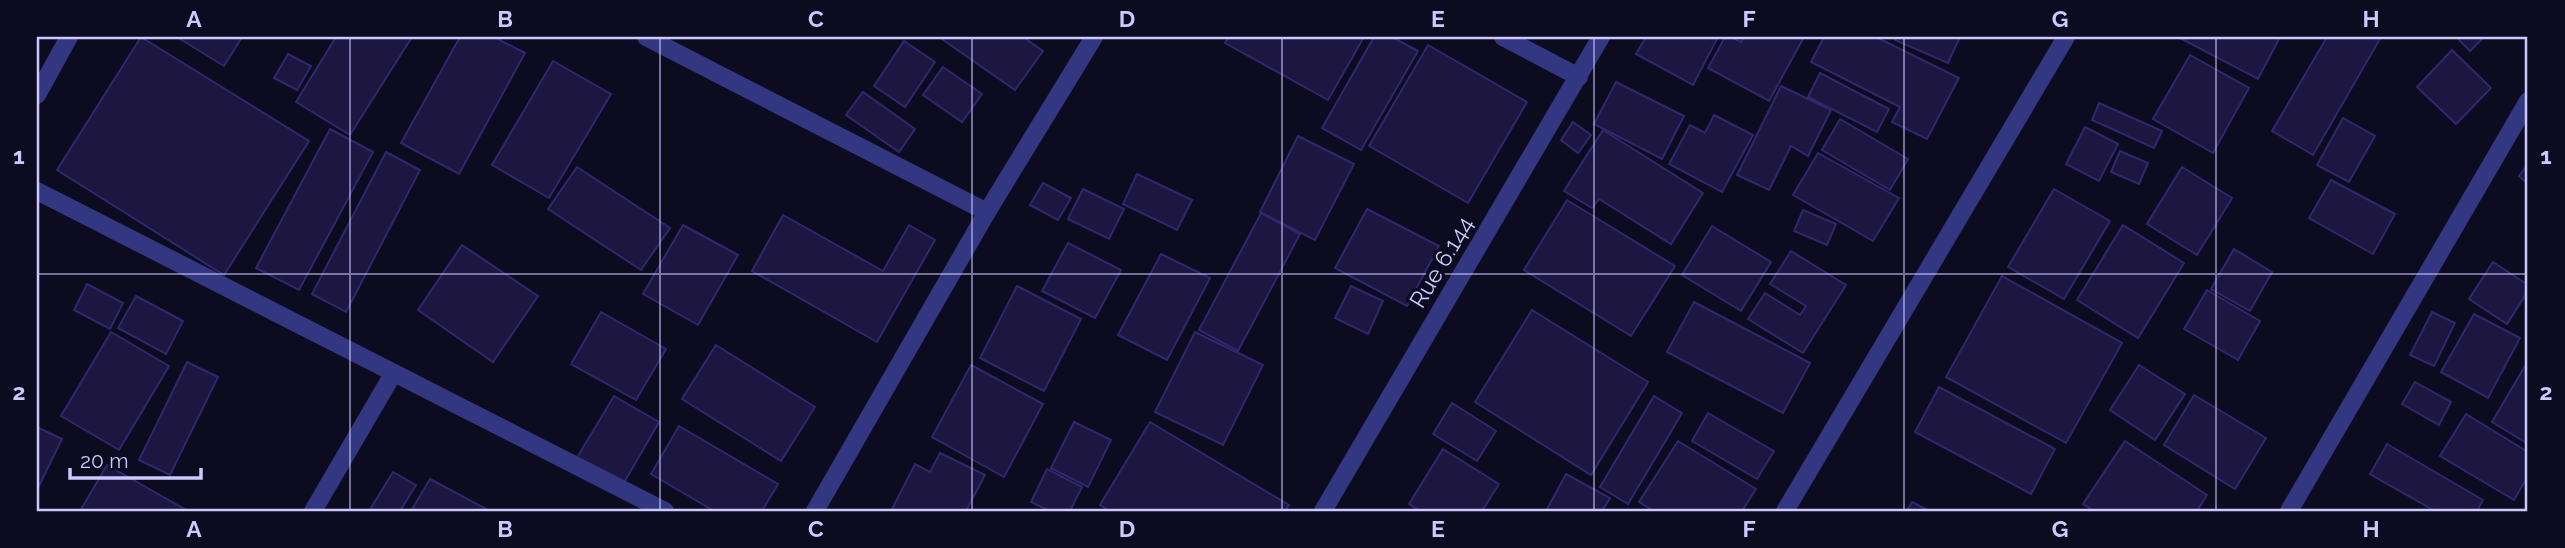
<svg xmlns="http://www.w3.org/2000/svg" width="2565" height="548" font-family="Raleway,sans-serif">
	<rect width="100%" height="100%" fill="#0d0b1f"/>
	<g fill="#1c1641" stroke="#30276e" stroke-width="2">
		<polygon points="141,37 309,141 224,275 57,170"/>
		<polygon points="177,37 242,37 224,66"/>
		<polygon points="336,37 412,37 350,135 296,102"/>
		<polygon points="460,37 494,37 525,53 459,174 401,143"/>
		<polygon points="939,37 1023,37 1043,51 1015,90"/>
		<polygon points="1229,37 1364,37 1328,100 1225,43"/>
		<polygon points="1374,37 1392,37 1418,51 1361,150 1322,128"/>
		<polygon points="1646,37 1718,37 1693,85 1636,54"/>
		<polygon points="1725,37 1731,37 1741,42 1744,37 1804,37 1769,101 1708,68"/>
		<polygon points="1824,37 1876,37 1959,78 1927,139 1892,122 1900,107 1811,62"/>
		<polygon points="1896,37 1960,37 1948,63 1895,40"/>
		<polygon points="2178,37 2280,37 2258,79"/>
		<polygon points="2327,37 2381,37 2313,155 2272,131"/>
		<polygon points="2456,37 2484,37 2470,51"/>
		<polygon points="904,41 935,62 905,107 874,86"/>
		<polygon points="1428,45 1527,102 1468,203 1369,146"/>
		<polygon points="2452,50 2491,88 2456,124 2417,87"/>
		<polygon points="288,54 311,66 297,90 274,78"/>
		<polygon points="2190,55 2249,88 2213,153 2153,119"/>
		<polygon points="553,61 611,94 549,198 492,165"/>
		<polygon points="943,67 982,94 962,122 923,95"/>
		<polygon points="1820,73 1889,109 1877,132 1808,97"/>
		<polygon points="1616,82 1684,116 1662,159 1594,124"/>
		<polygon points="1781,86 1831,110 1808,156 1791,146 1769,190 1737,175"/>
		<polygon points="863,92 915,129 899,152 846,115"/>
		<polygon points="2099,103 2162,131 2154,148 2092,120"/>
		<polygon points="1714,115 1753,135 1722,192 1669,164 1690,125 1705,133"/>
		<polygon points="2343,118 2375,136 2349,182 2317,165"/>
		<polygon points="1840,119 1908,159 1890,190 1822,150"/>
		<polygon points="1573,122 1591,135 1578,153 1561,140"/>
		<polygon points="2085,127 2118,144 2099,181 2066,164"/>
		<polygon points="330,129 373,152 299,290 256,268"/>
		<polygon points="1603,130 1703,193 1671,244 1599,199 1592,208 1564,191"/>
		<polygon points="1298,136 1354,164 1315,240 1260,212"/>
		<polygon points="2120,151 2148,163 2139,184 2111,172"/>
		<polygon points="386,152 420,170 346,312 312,294"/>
		<polygon points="1818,153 1899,198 1873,241 1793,195"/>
		<polygon points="2528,164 2528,184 2519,176"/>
		<polygon points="577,167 670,228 641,270 548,209"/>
		<polygon points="2182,167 2232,198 2197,255 2147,224"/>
		<polygon points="1137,174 1192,200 1177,230 1123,204"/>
		<polygon points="2331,180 2395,214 2373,254 2309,218"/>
		<polygon points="1043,183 1071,198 1058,220 1030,205"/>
		<polygon points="1083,189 1124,209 1109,239 1068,219"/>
		<polygon points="2054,189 2110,221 2064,299 2008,267"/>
		<polygon points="1567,200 1675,266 1631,336 1524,270"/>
		<polygon points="1367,209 1439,246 1407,306 1335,268"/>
		<polygon points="1803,210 1836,224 1827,245 1794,231"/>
		<polygon points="1261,213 1300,234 1238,351 1199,330"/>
		<polygon points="783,215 883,271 909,225 935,240 877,342 752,271"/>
		<polygon points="683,225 738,255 698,325 643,294"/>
		<polygon points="2123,225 2184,263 2138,338 2077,300"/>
		<polygon points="1712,226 1771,262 1741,311 1682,275"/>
		<polygon points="1068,243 1121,270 1095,318 1042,291"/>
		<polygon points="462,245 538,296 493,362 418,310"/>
		<polygon points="2234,249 2272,272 2250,311 2211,289"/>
		<polygon points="1791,251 1846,285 1803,353 1748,319 1765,293 1800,315 1806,306 1770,284"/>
		<polygon points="1161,254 1210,278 1167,360 1118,335"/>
		<polygon points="2493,262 2528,285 2528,291 2507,324 2469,299"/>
		<polygon points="2002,276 2122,343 2066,443 1946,377"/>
		<polygon points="87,284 123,303 110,329 74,310"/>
		<polygon points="1017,286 1081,319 1044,391 980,358"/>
		<polygon points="1351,286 1383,301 1368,334 1335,318"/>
		<polygon points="2207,290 2260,321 2238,360 2184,329"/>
		<polygon points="136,296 183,321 166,354 118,328"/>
		<polygon points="1694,302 1810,363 1783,413 1667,352"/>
		<polygon points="1532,310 1648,382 1591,475 1475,402"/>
		<polygon points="601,312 666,349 636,400 571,364"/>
		<polygon points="2432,312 2455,323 2434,366 2410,355"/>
		<polygon points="2474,314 2520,338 2488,398 2441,372"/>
		<polygon points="111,332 169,366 119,450 61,416"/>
		<polygon points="1195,332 1263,365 1223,445 1155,412"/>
		<polygon points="716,345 815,407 781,461 682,399"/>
		<polygon points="2528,361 2528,444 2492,422"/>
		<polygon points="187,362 218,377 170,475 139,460"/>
		<polygon points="971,365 1043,404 1004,477 932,437"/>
		<polygon points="2139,365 2185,394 2155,440 2110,410"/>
		<polygon points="2415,382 2451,402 2439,425 2402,404"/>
		<polygon points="1939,387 2055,449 2031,494 1915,432"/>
		<polygon points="2194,395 2266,438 2235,489 2164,445"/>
		<polygon points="614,396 659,422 621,488 575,461"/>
		<polygon points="1654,396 1682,413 1628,504 1600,487"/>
		<polygon points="1452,403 1496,431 1477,461 1433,434"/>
		<polygon points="1708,413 1774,451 1757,479 1692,441"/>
		<polygon points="2466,414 2528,452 2528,476 2514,500 2440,456"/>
		<polygon points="1074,422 1111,440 1088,487 1051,468"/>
		<polygon points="1150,422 1289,505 1285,511 1110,511 1100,505"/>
		<polygon points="679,426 778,484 762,511 714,511 651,474"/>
		<polygon points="37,427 62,439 37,490"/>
		<polygon points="1678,441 1756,489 1742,511 1654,511 1639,502"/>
		<polygon points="2125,441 2207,495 2197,511 2094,511 2083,504"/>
		<polygon points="2387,444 2483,500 2477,511 2435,511 2370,474"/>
		<polygon points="1443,449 1499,484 1482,511 1420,511 1409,504"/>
		<polygon points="940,453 985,475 966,511 891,511 915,464 930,472"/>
		<polygon points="107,465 188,511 80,511"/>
		<polygon points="1047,469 1082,487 1070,511 1050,511 1031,502"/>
		<polygon points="393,472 416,485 400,511 369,511"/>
		<polygon points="1566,474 1610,498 1602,511 1546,511"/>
		<polygon points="430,479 490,511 411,511"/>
		<polygon points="1912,502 1930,511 1907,511"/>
	</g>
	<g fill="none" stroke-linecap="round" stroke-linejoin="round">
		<g stroke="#333681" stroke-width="18">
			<polyline points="646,37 987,212"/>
			<polyline points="1503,37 1579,77"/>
			<polyline points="37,95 69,37"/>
			<polyline points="37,191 665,511"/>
			<polyline points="313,511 393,374"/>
			<polyline points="815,511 987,212 1094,37"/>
			<polyline points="1323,511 1601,37"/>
			<polyline points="1785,511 2066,37"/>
			<polyline points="2289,511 2528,101"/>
		</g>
	</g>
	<path fill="none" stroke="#ccc9ff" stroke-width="2" stroke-opacity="0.55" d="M350,37v474M660,37v474M972,37v474M1282,37v474M1594,37v474M1904,37v474M2216,37v474M37,274h2491"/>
	<g text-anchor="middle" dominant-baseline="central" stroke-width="7" stroke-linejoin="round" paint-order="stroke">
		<g font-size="23" fill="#ccc9ff" stroke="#0d0b1f">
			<text transform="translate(1441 262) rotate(-59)">Rue 6.144</text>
		</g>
	</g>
	<rect width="2565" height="548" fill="none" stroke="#0d0b1f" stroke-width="77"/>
	<path d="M70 468v10h131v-10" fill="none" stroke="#ccc9ff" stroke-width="3.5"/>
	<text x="80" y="468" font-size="21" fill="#ccc9ff" stroke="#0d0b1f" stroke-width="5" paint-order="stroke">20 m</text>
	<rect x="38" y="38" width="2488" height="472" fill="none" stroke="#ccc9ff" stroke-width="2.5"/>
	<g font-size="23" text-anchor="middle" font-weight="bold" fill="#ccc9ff">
		<text x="194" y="27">A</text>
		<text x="505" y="27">B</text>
		<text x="816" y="27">C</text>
		<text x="1127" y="27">D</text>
		<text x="1438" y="27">E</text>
		<text x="1749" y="27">F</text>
		<text x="2060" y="27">G</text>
		<text x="2371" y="27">H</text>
		<text x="19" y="164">1</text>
		<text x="2546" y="164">1</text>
		<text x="19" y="400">2</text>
		<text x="2546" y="400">2</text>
		<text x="194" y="537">A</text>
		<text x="505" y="537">B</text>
		<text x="816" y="537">C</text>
		<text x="1127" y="537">D</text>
		<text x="1438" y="537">E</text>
		<text x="1749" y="537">F</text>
		<text x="2060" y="537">G</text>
		<text x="2371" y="537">H</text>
	</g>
</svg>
